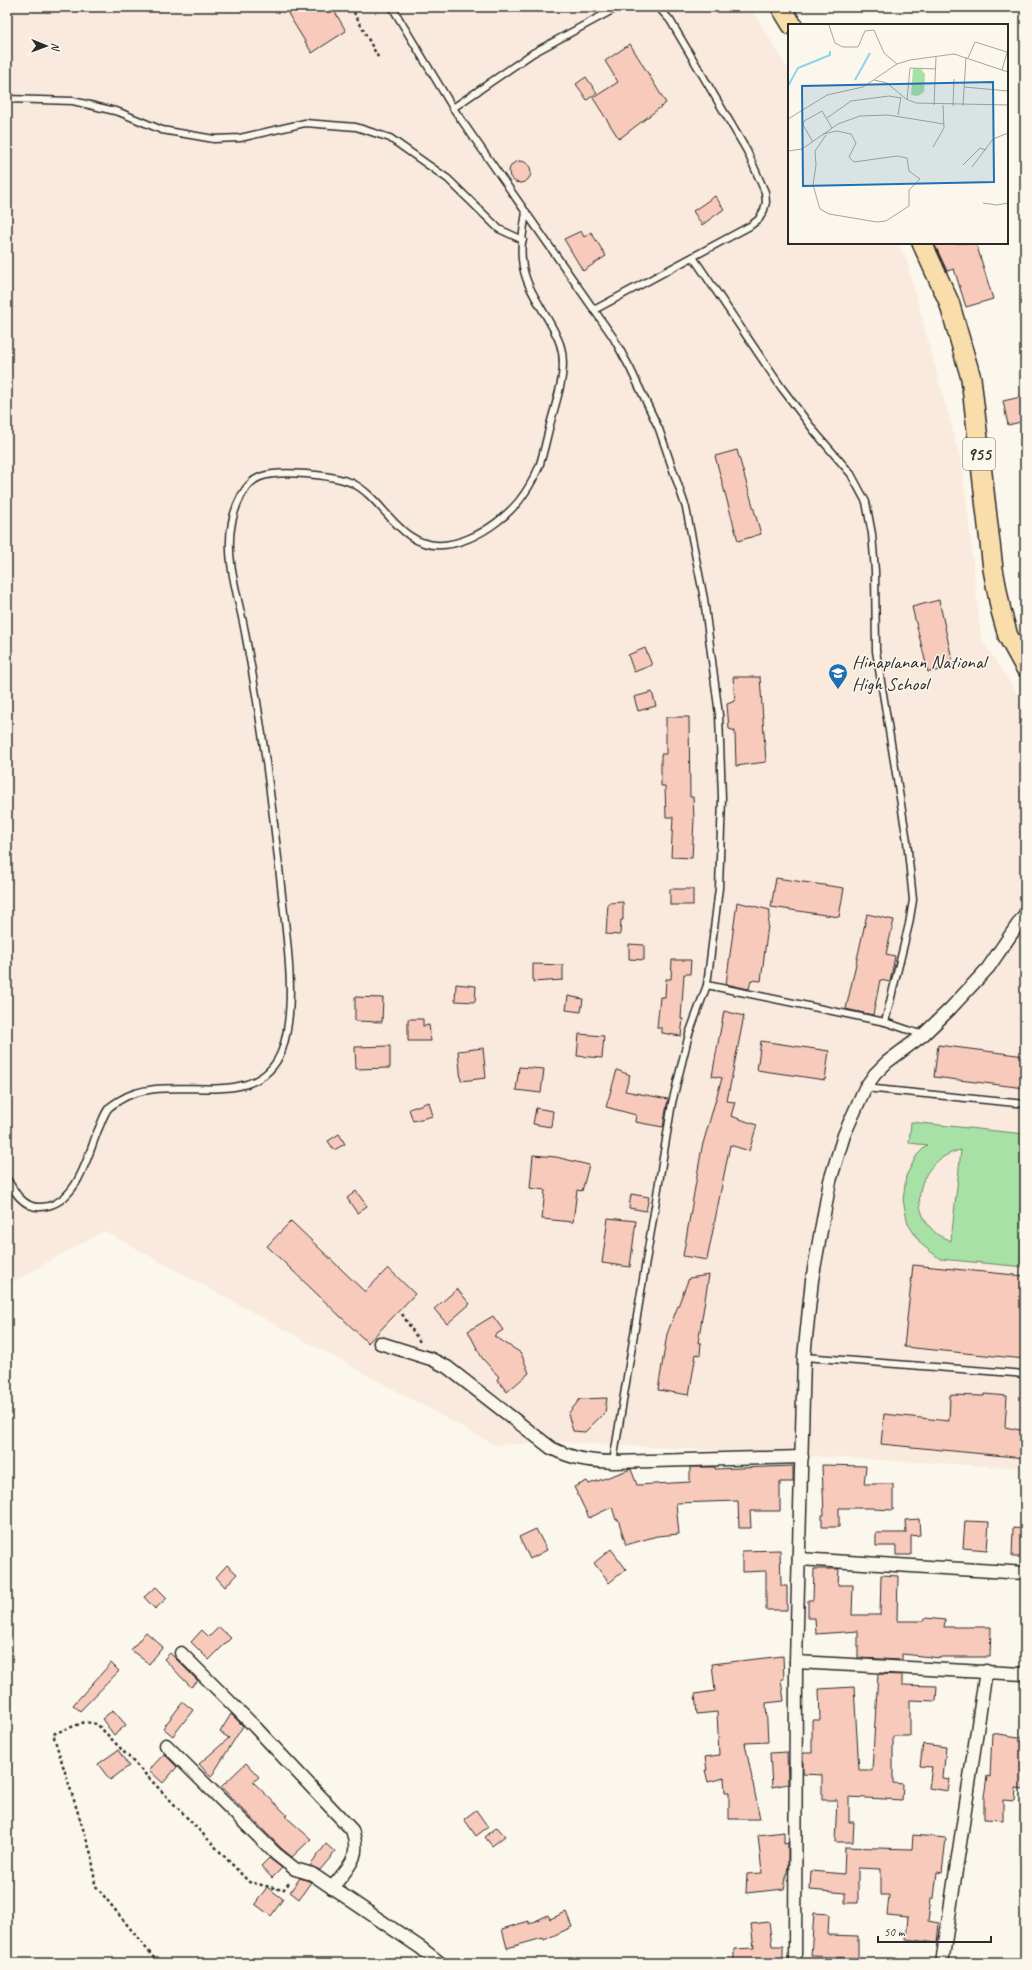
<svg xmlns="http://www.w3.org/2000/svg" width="1032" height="1970" font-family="Caveat,sans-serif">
	<rect width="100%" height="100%" fill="#fbf7ec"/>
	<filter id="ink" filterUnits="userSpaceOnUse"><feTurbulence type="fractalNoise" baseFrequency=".025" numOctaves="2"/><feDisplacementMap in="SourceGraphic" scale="8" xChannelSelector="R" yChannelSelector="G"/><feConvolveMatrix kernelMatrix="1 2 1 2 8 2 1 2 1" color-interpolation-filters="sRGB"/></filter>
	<g filter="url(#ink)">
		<polygon fill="#faeade" points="7,7 750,7 789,70 789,243 896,243 906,259 963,469 981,638 1025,705 1025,1468 559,1442 495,1445 104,1231 7,1285"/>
		<path fill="#a8e1a5" stroke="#6a8668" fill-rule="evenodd" d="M911,1122l114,12v133l-85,-8 -19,-15 -13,-20 -5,-24 3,-24 11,-21 10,-10 -18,-2zM961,1150l-10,91c-4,-2 -10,-4 -14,-7 -33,-27 -16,-76 24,-84z"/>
		<g fill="#f8cabc" stroke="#2b2b2b">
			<polygon points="284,7 332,7 346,31 312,53"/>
			<polygon points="630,44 666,103 619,139 593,98 618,82 605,61"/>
			<polygon points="586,77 597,93 587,100 576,84"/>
			<circle cx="520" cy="172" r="11"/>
			<polygon points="715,196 724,209 702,225 693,211"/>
			<polygon points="581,231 584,237 591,232 606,256 583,271 564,239"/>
			<polygon points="934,243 976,243 993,299 966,307 954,269 947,271"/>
			<polygon points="1025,396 1025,421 1008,425 1003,401"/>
			<polygon points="737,450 761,534 738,541 715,456"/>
			<polygon points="939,600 954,668 928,672 912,607"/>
			<polygon points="645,648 652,665 634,672 628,655"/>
			<polygon points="733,677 760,677 766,762 736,766 735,731 729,729 727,704 735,701"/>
			<polygon points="652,692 656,706 638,711 634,697"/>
			<polygon points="666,717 689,717 690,797 693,797 694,820 692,858 671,857 673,817 666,817 665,786 661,786 661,754 666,754"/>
			<polygon points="776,878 844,888 839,917 771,907"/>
			<rect x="670" y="889" width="23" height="16"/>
			<polygon points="623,902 623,920 621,920 620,935 606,934 608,903"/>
			<polygon points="737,902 770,910 761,981 751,980 749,989 726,984"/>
			<polygon points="867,914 894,920 886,954 895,956 890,982 880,980 873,1015 846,1009"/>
			<polygon points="629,944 644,945 644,960 629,959"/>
			<polygon points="672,960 691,960 690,974 684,974 681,1019 683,1019 681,1036 662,1033 662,1028 657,1028 660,997 665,997 666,979 671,979"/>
			<polygon points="533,964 563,965 563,980 533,982"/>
			<polygon points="456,984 476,986 475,1002 455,1001"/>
			<polygon points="568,996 583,999 581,1012 566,1010"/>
			<polygon points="355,997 383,998 382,1022 355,1021"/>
			<polygon points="724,1011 744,1016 727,1101 735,1102 731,1116 757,1125 749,1151 730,1145 707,1260 683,1256 702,1147 722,1078 712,1076"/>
			<polygon points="408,1019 423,1019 423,1026 429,1025 431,1041 408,1041"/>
			<polygon points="579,1034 604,1036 602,1058 577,1056"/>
			<polygon points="761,1041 829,1051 825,1080 757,1070"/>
			<polygon points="938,1045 1025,1056 1025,1088 934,1077"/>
			<polygon points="390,1046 390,1068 356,1069 355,1047"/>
			<polygon points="483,1048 486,1078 461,1081 458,1051"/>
			<polygon points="519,1067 544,1069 541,1093 516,1090"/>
			<polygon points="617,1070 630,1075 625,1091 668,1099 663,1127 635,1122 636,1115 606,1107"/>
			<polygon points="429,1102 433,1116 413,1121 409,1109"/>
			<polygon points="536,1108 553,1111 551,1127 533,1124"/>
			<polygon points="339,1134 345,1144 334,1150 328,1141"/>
			<polygon points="533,1155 556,1157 589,1165 582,1191 577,1190 573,1222 542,1219 545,1190 530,1188"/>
			<polygon points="356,1191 367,1206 357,1213 347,1198"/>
			<polygon points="631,1194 649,1197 646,1211 629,1208"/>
			<polygon points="608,1218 636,1221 630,1267 602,1263"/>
			<polygon points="291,1221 365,1292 388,1268 415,1294 368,1343 267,1246"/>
			<polygon points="913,1265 1025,1276 1025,1359 904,1347"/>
			<polygon points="709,1275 698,1343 701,1343 700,1355 696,1354 689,1395 658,1390 667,1334 689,1278"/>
			<polygon points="457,1289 470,1304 447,1324 434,1309"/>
			<polygon points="493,1316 503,1330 494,1336 521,1353 529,1373 507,1392 497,1379 499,1377 482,1358 468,1331"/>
			<polygon points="984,1394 1007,1396 1005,1427 1025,1431 1025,1458 881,1444 884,1414 949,1421 950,1395 984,1396"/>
			<polygon points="607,1398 605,1412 585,1432 573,1431 568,1414 580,1399"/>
			<polygon points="822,1465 866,1466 864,1484 893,1484 893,1510 874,1509 874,1508 839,1508 839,1527 822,1527 822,1515 824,1515"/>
			<polygon points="793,1466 793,1482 780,1482 780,1511 750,1511 751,1528 739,1528 738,1501 676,1503 679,1534 657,1536 626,1545 618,1519 616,1520 612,1507 589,1518 574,1487 587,1481 589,1484 631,1469 637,1485 690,1482 690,1467 715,1467 715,1469"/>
			<polygon points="919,1519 920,1535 911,1536 911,1555 896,1555 896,1546 876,1546 876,1533 906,1533 905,1520"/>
			<polygon points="965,1521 989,1522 987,1550 963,1548"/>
			<polygon points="1013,1528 1025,1529 1025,1557 1012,1557"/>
			<polygon points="536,1529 547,1550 530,1559 519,1537"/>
			<polygon points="611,1549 626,1569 609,1583 594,1563"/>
			<polygon points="780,1550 781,1586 787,1586 787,1610 766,1610 766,1571 742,1572 742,1551"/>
			<polygon points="227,1565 237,1574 225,1587 216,1577"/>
			<polygon points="814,1569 839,1569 838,1585 853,1585 852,1615 880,1615 881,1575 898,1576 897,1621 924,1621 925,1618 945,1620 944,1627 991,1627 990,1657 942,1657 941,1658 902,1654 902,1660 858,1658 858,1631 816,1634 815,1618 808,1618 808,1600 813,1600"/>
			<polygon points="156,1587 167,1598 155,1609 144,1597"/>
			<polygon points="219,1627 231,1638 209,1660 191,1642 202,1630 209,1637"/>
			<polygon points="146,1632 163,1647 149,1664 131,1650"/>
			<polygon points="170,1653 198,1681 191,1687 164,1659"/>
			<polygon points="783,1656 784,1679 781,1679 784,1701 766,1703 768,1742 745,1743 760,1819 729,1819 729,1792 725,1792 724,1778 708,1782 705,1770 707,1770 705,1757 719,1755 717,1712 697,1714 695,1694 715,1691 712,1664"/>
			<polygon points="111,1663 119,1671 80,1711 73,1705"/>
			<polygon points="878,1674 902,1675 902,1685 937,1686 936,1701 910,1700 910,1736 893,1736 893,1783 903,1784 902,1800 849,1797 849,1822 854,1822 853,1842 835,1842 837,1800 822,1800 822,1775 803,1774 803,1753 812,1753 812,1720 820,1720 819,1689 854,1687 859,1770 872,1770"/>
			<polygon points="183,1702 193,1710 173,1736 163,1728"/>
			<polygon points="113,1710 126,1725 114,1735 102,1719"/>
			<polygon points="231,1714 243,1726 211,1777 199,1764 229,1738 220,1732"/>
			<polygon points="992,1733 1025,1738 1025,1789 1016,1788 1015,1801 1003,1800 1003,1820 984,1819 984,1797 987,1776 990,1777"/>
			<polygon points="923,1744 946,1747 943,1778 950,1779 948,1791 929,1788 932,1767 920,1766"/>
			<polygon points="118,1750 129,1766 110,1780 98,1764"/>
			<polygon points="787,1752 788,1784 772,1787 770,1753"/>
			<polygon points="164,1754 177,1767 163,1783 149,1770"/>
			<polygon points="246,1763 259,1777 253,1782 287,1815 285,1816 311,1839 292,1857 281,1848 221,1787"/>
			<polygon points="476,1810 488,1827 476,1836 464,1819"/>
			<polygon points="497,1827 505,1836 492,1846 485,1837"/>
			<polygon points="784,1832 784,1844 788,1843 788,1867 784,1889 746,1893 747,1874 762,1873 758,1835"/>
			<polygon points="913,1835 946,1838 942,1873 937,1872 934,1898 931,1898 928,1921 939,1923 937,1943 906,1939 908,1917 887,1915 889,1895 881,1895 881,1869 858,1868 858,1903 845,1903 845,1893 810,1890 811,1871 844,1874 845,1847 912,1849"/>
			<polygon points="326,1844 335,1852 320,1870 310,1866"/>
			<polygon points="269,1858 282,1868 272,1878 261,1866"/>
			<polygon points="300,1878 311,1882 299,1899 290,1892"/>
			<polygon points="267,1887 283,1899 271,1916 255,1904"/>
			<polygon points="566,1912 572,1927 544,1940 543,1938 507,1948 502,1929 529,1921 529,1924 548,1915 550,1919"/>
			<polygon points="814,1913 829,1914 828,1935 858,1936 858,1958 811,1956"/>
			<polygon points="769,1922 772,1946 783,1946 783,1963 734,1963 734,1949 754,1948 751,1924"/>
		</g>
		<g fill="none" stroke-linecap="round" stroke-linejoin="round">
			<g stroke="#2b2b2b" stroke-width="9">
				<g id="lane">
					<polyline points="392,7 453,108 613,337 630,368 659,429 686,508 704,599 719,715 722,798 719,888 707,985 689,1034 672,1103 613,1462"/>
					<polyline points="7,99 73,101 119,112 162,130 214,139 240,138 305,123 356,127 390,138 448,179 499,229 523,240"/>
					<polyline points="453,108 533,53 618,7"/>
					<polyline points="693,257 781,387 815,432 851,474 866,502 872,534 875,571 876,651 907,841 913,900 909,924 885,1022"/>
					<polyline points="594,310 750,226 759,219 764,210 766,202 765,192 747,151 670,20 658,7"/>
					<polyline points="707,985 885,1022 923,1035"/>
					<polyline points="865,1088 1025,1104"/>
					<path d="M7,1179c4,6 8,14 13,19 6,6 12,10 21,9 36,-2 46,-50 57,-77 3,-6 6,-16 10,-21 2,-3 9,-7 12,-9 48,-31 137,17 162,-50 15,-43 5,-110 0,-155 -9,-86 -20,-172 -36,-257 -6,-38 -22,-77 -14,-116 3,-15 12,-39 28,-45 19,-8 73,-2 92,6 23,11 37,39 58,53 35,25 86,-7 109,-35 8,-10 15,-23 20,-34 4,-12 7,-26 10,-38 6,-26 20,-58 11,-85 -10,-29 -36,-53 -38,-85 -2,-15 2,-32 4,-47"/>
					<polyline points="804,1357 1025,1374"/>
				</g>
			</g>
			<g stroke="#2b2b2b" stroke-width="15">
				<g id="street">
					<path d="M380,1343l51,16 16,8 104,81c22,11 37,13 62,14l189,-5"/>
					<polyline points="799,1559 1025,1573"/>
					<path d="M181,1653l74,74 97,103c10,28 -4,37 -20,58"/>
					<polyline points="796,1662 1025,1674"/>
					<polyline points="166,1745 276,1854 295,1869 312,1874 421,1948 440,1963"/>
					<polyline points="795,1963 796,1662 804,1357 812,1280 830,1181 844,1135 865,1088 875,1074 887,1062 923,1035 950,1009 988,968 1025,914"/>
					<polyline points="942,1963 986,1671"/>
				</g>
			</g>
			<g stroke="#2b2b2b" stroke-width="22">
				<g id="primary">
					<polyline points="781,7 792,25"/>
					<polyline points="922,243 949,302 971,378 993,569 1001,611 1008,636 1025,667"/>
				</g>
			</g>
			<g stroke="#2b2b2b" stroke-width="2.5" stroke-dasharray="3 3" stroke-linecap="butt">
				<polyline points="351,7 379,59"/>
				<polyline points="402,1314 420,1342"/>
				<polyline points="158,1963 95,1885 92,1857 53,1734 85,1722 97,1724 249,1882 283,1890 291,1881"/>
				<polyline points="203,1963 207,1960"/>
			</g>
			<use href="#lane" stroke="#fbf7ec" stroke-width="6"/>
			<use href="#street" stroke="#fbf7ec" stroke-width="12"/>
			<use href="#primary" stroke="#f9deab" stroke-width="19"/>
		</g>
	</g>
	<defs>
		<g id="school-pin" transform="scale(1)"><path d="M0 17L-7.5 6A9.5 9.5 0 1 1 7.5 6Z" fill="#1f6fb2" stroke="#fbf7ec"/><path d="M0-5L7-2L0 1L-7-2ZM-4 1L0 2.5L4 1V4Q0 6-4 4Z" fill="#fff"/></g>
	</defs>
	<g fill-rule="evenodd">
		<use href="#school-pin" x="838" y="673"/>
	</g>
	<g text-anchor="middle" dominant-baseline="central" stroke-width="3" stroke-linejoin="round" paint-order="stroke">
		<rect fill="#fbf7ec" stroke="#696865" stroke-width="1" x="963" y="438" width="32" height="32" rx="3"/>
		<g font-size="18" font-weight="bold" fill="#2b2b2b">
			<text x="979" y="454">955</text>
		</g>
		<g font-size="19" fill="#2b2b2b" stroke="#fbf7ec" text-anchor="start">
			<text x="852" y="662">Hinaplanan National<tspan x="852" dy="22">High School</tspan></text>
		</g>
	</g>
	<g transform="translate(788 24)">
		<rect width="220" height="220" fill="#fbf7ec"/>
		<path d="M125,44l8,1 4,5 -1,18 -6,4 -7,-1z" fill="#a8e1a5"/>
		<path fill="none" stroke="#8dd3ef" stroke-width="2" d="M67,56l15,-27M0,62l10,-18 32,-13v-4"/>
		<path fill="none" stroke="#a8a59f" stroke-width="1" d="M41,1l6,18 8,4h15l7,-16 9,-1 10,23 13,11M180,34l7,-16 32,10M214,46l6,-21M86,56l13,3 19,16 10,4 92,2M176,63l44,4M119,76l3,-32 26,1M146,81l2,-48M165,82l1,-27M175,82l3,-49M110,91l3,-18M39,94l24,-17 38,-5 12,2M0,95l39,-24 36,-8 34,-23 13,-4 44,-6 54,18M35,110l14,-3 14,3 5,9 -7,14 5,5 43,-6 10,2 2,13 11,8 -11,11v16l-23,15 -9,1 -48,-8 -9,-5 -7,-24 3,-20 -1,-14 11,-16M25,118l-10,-17 1,-4 18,-10 10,17M145,123l11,-19 -1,-23M0,127l14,-2 36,-25 22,-8 28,-1 56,9M175,141l17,-17 6,2M184,143l21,-28 15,-6M195,179l14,2 11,-2"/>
		<path fill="#1f6fb2" fill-opacity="0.15" stroke="#1f6fb2" stroke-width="2" d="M205,58l1,100 -191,4 -1,-100z"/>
		<rect width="220" height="220" fill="none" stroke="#2b2b2b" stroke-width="2"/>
	</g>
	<rect width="1032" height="1970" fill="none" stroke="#fbf7ec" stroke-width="24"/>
	<rect x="12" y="12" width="1008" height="1946" fill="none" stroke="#2b2b2b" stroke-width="1.5" filter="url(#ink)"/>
	<g transform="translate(46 46) rotate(91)" stroke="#fbf7ec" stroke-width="3" paint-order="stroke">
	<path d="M0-3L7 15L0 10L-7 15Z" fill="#2b2b2b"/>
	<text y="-6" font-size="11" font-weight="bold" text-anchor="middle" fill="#2b2b2b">N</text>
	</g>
	<path d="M878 1936v6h113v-6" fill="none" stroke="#2b2b2b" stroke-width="2"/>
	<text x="884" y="1936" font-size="12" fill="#2b2b2b" stroke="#fbf7ec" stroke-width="3" paint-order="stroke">50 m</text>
</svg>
